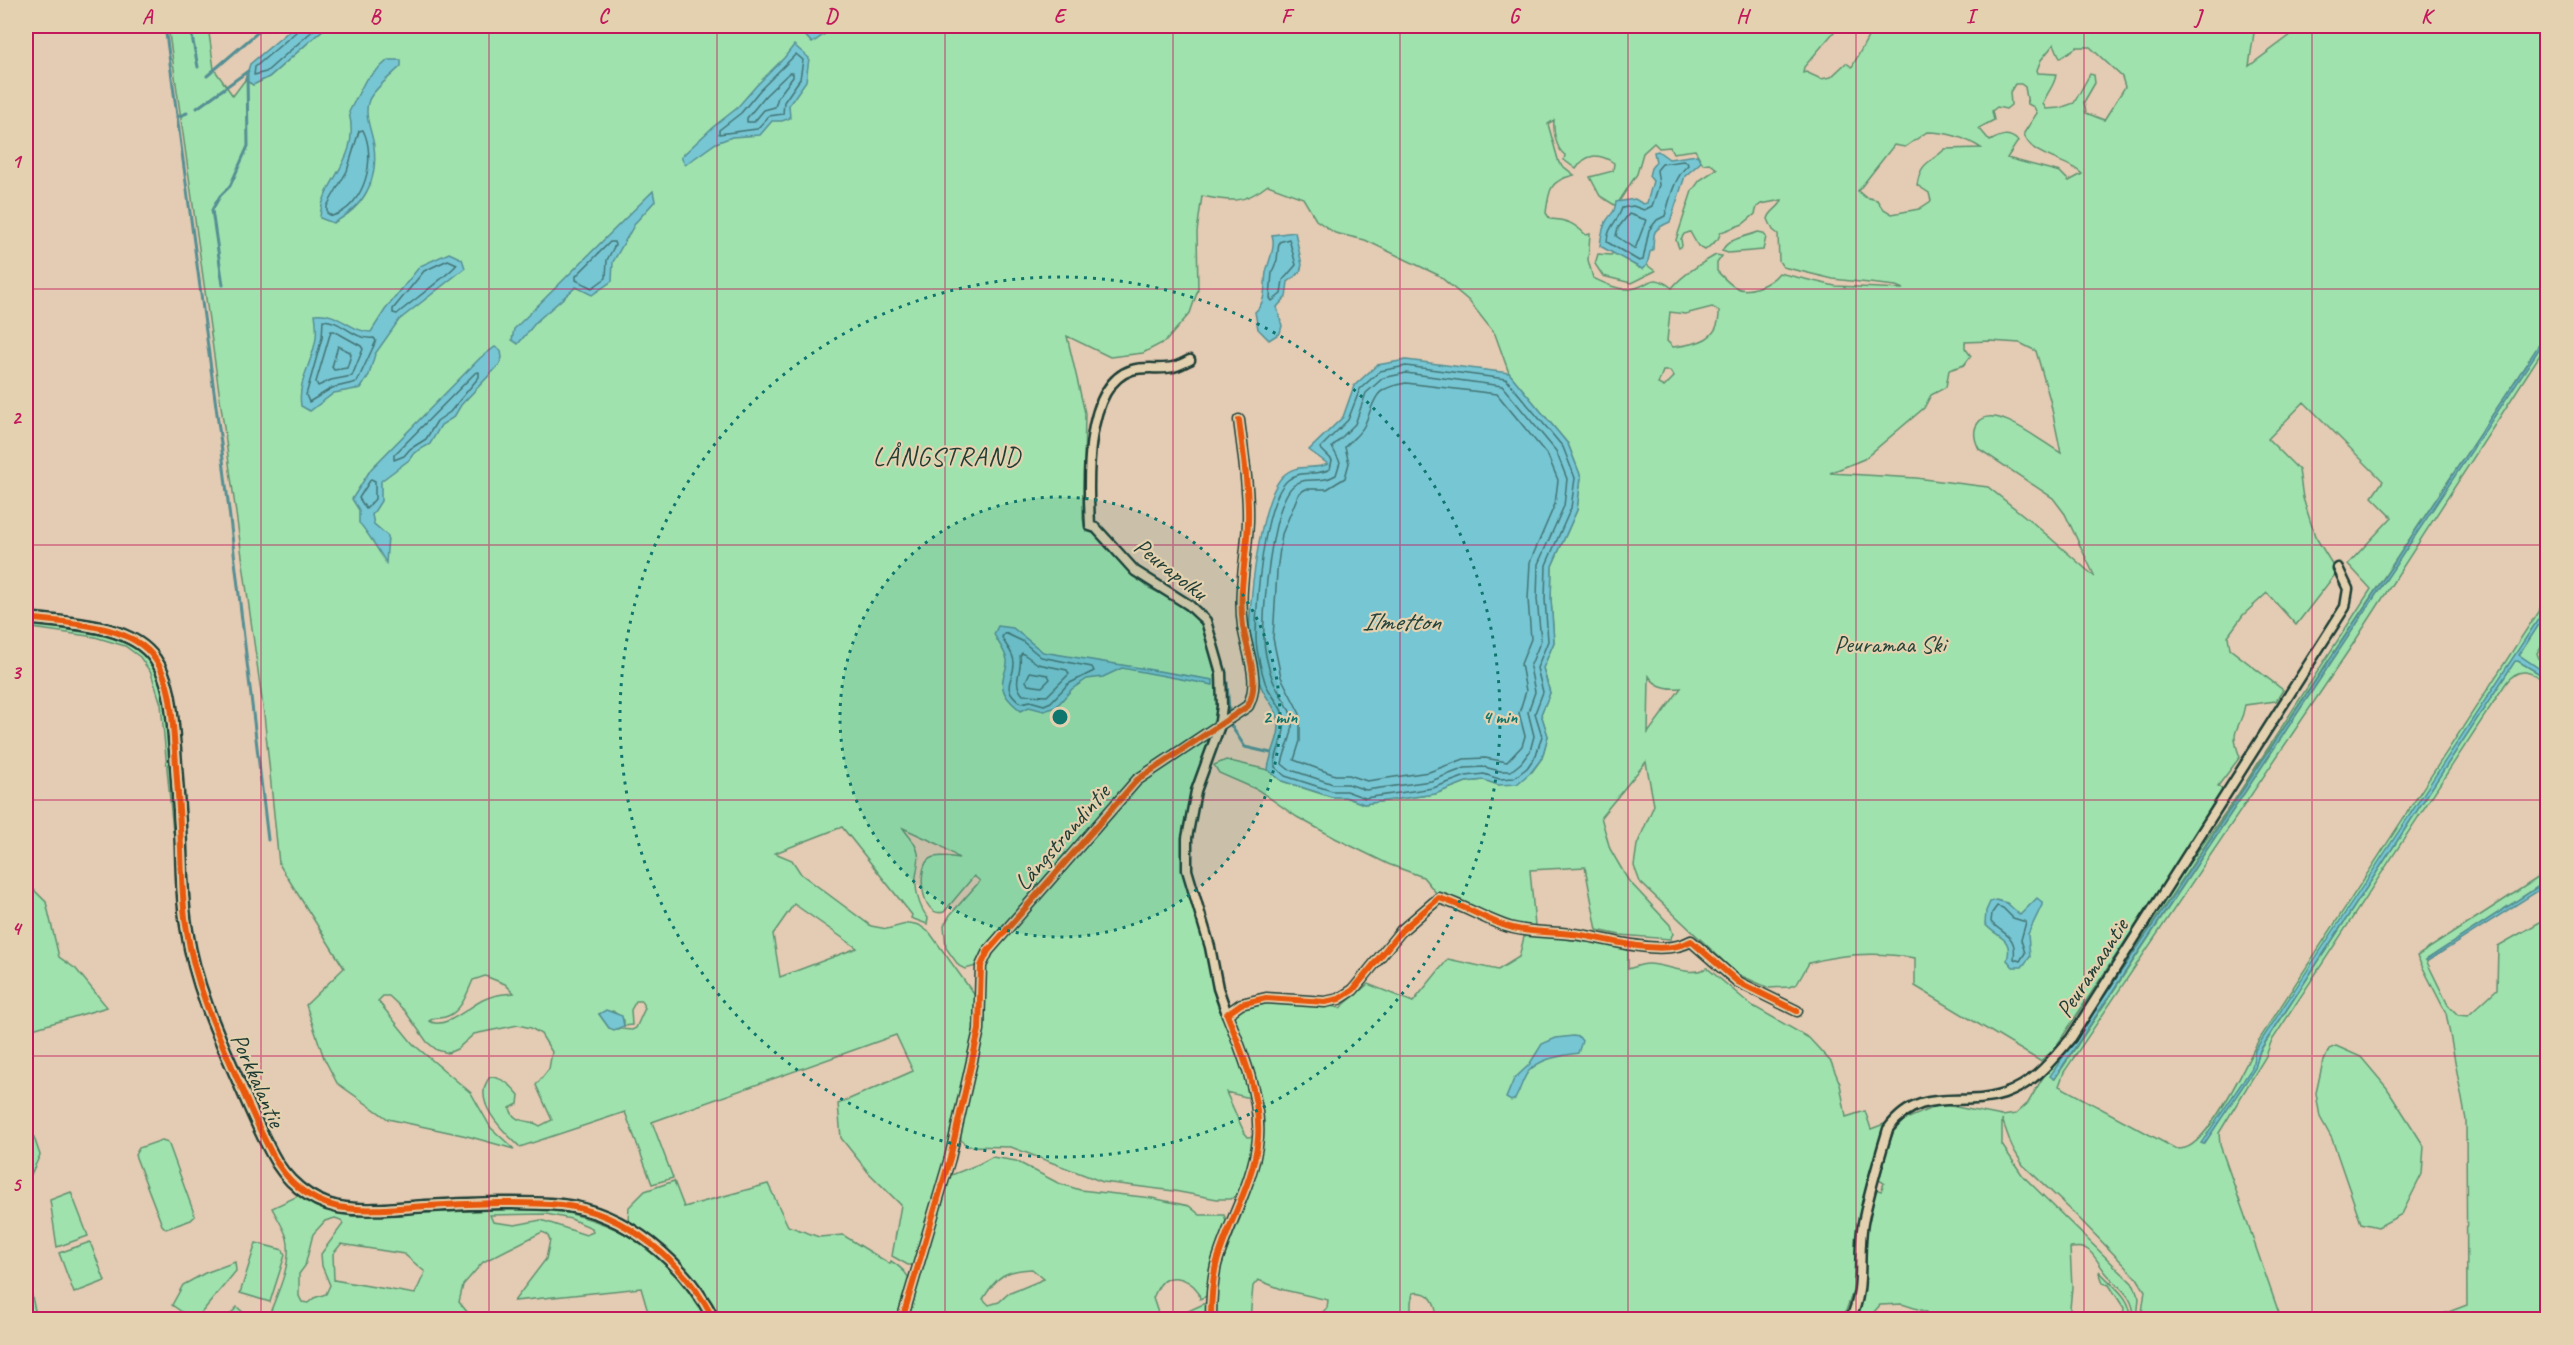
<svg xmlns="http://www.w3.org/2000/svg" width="2573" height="1345" font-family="Caveat,sans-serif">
	<rect width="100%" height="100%" fill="#e4cbb3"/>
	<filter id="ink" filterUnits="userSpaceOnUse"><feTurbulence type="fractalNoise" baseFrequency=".0167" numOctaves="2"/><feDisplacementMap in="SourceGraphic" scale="12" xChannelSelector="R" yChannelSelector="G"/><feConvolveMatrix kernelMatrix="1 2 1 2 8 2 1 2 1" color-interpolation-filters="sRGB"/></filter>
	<g filter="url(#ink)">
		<g fill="#9fe2ad" stroke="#5f9070" stroke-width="1.5" fill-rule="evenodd">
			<path d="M168,26h40l6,43 19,27 12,-16 8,5 16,-8 58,-51h1512l-35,41 -1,6 3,-1 15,7 10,-2 15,-14 6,4 17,-32 1,-9h385l-6,40 54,-40h244l1,151 -3,6 2,150 -496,743 4,3 492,-742v7l-192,297 -291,431 -5,14 117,63c3,0 6,0 9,-1 24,-6 61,-83 72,-105l290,-445v8l-291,444 -4,18 -50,75 2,1 51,-76 5,-17 255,-390h3l29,17v4c-16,-10 -28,-17 -41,1l-235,359 -5,14 -47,77 1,12 61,174h-140l4,-28 -8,-13 -65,-67 -49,-46 -11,-18 -10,-28v26l21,31 111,109 5,13 -2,21h-3c1,-23 -15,-31 -28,-46 -6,-7 -11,-18 -18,-23 -5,-4 -13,-2 -18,-2l2,39 -3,32h-139l-3,-7 -25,-8 -22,1 -12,14h-15l9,-25 5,-65 9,-40 5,2 3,-8 -5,-3 9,-34 6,-15 10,-11 37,-16 61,12 14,-2 12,-11 18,-31 25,-32 97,-147 67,-94 136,-210 -23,-25 44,-47 -20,-20 11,-16 -79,-79 -36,37 31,31 4,28 12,38 22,36 -41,53 -29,-32 -24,22 -15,21 2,13 53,41 -7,11 -31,4c-4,26 -17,22 -5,52l-22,29 6,5 -171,260 -13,10 -125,-75v-28c-36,-6 -71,-5 -106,5l-12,21 -8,3 -20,1 -32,-14 -97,-92 -6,-16 3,-21 17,-40 -8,-43 -45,55 9,32 18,31 42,45 3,9 -3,5 -50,-4 -23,-5 -12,-63 -55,3 5,56 -15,-1 -83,-31 -14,-17 -35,-13 -53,-26 -38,-21 -39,-27 -39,-17 -5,-8 12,-5 42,10 14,11 49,16h14l19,7 71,-10 31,-12 18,-2 14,5 34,-13 10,-14 6,-22 -7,-22 9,-21 -7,-25 11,-26 -3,-43 1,-33 25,-56 4,-33 -13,-33 -59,-71 -14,-39 -26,-33 -31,-26 -73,-35 -30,-7 -19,-13 -13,-22 -35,-13c-24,19 -38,17 -66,11l-5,36 1,58 -8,23 -24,28 -23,12 -33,4 -43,-21 18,77 -2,106 2,9 11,7 29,32 24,21 21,10 21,16 10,10 6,15 12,52 -2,31 -33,103v44l19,67 13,64 27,61 7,37 -24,-6 18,40 4,5 8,-1 -14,56 -11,7h-14l-43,-8 -71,-9 -92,-35 -44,-1 -6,-6 -2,-8 26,-110v-61l23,-36 -32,41 -11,3 -6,-3 -13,-18 -2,-23 6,-10 30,-34 -6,-5 -30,36c-24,7 -28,-48 -13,-54 8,-4 20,-1 28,0l-21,-14 -35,-16c5,8 13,14 15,25 2,9 -1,15 -2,24 -1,14 3,30 12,41l-1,6 -16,-6 1,-3 -70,-88 -67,26 17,7 9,14 70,52 16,3 23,-6 9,2 11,8 46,64v31l-28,128 -31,109h-9l-16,-9 9,-51 -33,-33 -27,-34 -3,-34 75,-33 -17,-36 -244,87 21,56 -21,6 -27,-72 -105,35c-16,-15 -50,-46 -30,-70 13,0 22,9 29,18l-1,9 -8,4c4,17 19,10 30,18l12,-6 -16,-35 13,-16 3,-17 -11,-18 -10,-6 -13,-3 -44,9 -17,15 -9,4 -11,-3 -10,-8 -22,-31 -16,-15h-6l-5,5 35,43 58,49 20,35 23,21 -47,-13 -79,-17 -51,-36 -13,-25 -18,-53 38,-37 -65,-104 -15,-150zM2054,44l6,14 17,-11h13l32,30 3,10 -21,33 -18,-7 -2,-11 11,-19 -1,-8 -4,-1 -16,29 -14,5 -14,1 -3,-5c3,-11 12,-18 13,-30l-18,-1 -1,-3 4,-10zM2015,84h6l4,3 3,17 6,3 3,6 -13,20c4,24 45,26 58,41l-13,7 -9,-9 -53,-14 11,-17c-10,-9 -17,-6 -28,0l-11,-13 15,-8 -2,-9 5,-4 9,2 5,-4 -1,-13zM1554,120c-1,11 2,29 11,35l-1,5 12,9c10,-16 23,-16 38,-6l-1,8 -23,6 10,19 16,10 21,-32 6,-21 11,-10 5,5 11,-1 3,6 22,-3 8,14 6,-1 8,6 -17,11 -8,11 -16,49 3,8 3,-2 -1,-7 3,-5 6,-2 8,14 7,4 13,-11 3,-7 22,-8 12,-10 2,-7 4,-3 21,-4c-2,8 -12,10 -14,19l5,11 5,4 1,27 4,6 50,12 63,7 7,3 -68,-3 -56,-13c-8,10 -30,22 -44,14 -6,-3 -13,-11 -18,-16v-8l5,-7 -6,-1c-13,7 -35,21 -44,33 -23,-18 -22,0 -43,1 -12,1 -25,-6 -36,-11l-5,-18 2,-26 -4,1c-12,-12 -19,-15 -36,-16l-4,-6c3,-23 3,-32 28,-38l-15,-12 -11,-39zM1927,132c20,0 37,5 54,16l-36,1c-15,15 -24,11 -28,36l12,8 2,8 -12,8 -27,5 -10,-6 -5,-8 -12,-3 -7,-6 36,-46 11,2zM1712,307l7,4c1,29 -21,33 -46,36l-6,-6 3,-29 15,2zM1990,341l30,2 16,8 14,49 11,53c-17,-9 -68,-52 -83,-30 -6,8 -3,18 1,26l74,49 12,16 30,63 -63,-55 -44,-35 -72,-9 -86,-5 34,-14 60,-51 7,-13 15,-8 3,-17 15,-5 7,-9 -6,-8v-6zM1663,371h7l4,6 -10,10 -6,-3zM1649,676c7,12 20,13 32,12l-33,45zM794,904l63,44 -77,29 -7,-43zM485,976l20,8 9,9c-10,1 -19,1 -29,6 -15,6 -40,32 -56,22 5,-4 12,-2 19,-5 14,-6 19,-23 25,-36zM636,1001h5l4,7 -9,20 -4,2 -23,-2 -10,-14 14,-3 11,9v6l8,-1 -1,-15z"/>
			<path d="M1758,232l5,1 3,4 -3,13 -35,3 -6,-2c6,-13 24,-14 36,-19z"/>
			<polygon points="1614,252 1639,268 1647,265 1655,271 1631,283 1603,276 1595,264 1598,254 1611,255"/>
			<polygon points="2547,612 2547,637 2537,653 2540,661 2547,669 2547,674 2519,655"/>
			<polygon points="26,623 114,637 130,643 151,661 158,674 163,691 171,761 176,833 173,832 161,704 151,673 140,657 125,646 95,637 26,627"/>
			<polygon points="2547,872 2547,881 2426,960 2448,1005 2458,1015 2468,1016 2497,989 2498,946 2547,918 2547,1319 2430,1319 2467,1305 2466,1120 2446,1013 2417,956"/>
			<polygon points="26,882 46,902 59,957 76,969 107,1007 26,1031"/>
			<path d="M1525,933l103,15v21c7,-2 14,-5 20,-5 20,0 40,14 59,4l44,37 58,33 22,24 9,22 6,33 19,-6 6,18 13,-5 -27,105 -2,57 -12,33h-407c1,-15 -5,-29 -23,-26l-2,9v17h-96l12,-11 1,-8 -44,-10 -26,-10 -5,6 -3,33 -34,1 -1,-22 5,-31 25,-61 11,-32 8,-51 -13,-61 -19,-44c2,-3 6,-8 9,-10 23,-12 75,-6 99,0l28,-24 45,18 35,-43 50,11 21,-13z"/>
			<polygon points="2336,1046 2361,1057 2387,1088 2424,1146 2422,1174 2402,1214 2378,1227 2361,1223 2332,1139 2320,1117 2316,1093 2322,1066 2329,1049"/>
			<polygon points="26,1114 40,1155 28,1181 26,1221"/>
			<polygon points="162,1140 168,1142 195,1216 191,1220 166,1229 162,1225 135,1155 139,1148"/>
			<path d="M992,1157l24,4 42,22 22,7 72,8 37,8 11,9h24l4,11 -19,69 -9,4c-1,-14 -20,-25 -33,-20 -8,3 -11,13 -14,19l7,21 -252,1 41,-144 30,-12zM1032,1269l12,10 -36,15 -9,8 -10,3 -6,-6c14,-23 22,-29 49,-30z"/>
			<path d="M674,1181l10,26 84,-23 20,42 31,11 24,-2 47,29 1,-3c30,19 18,29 10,58h-181c-26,-47 -49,-67 -92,-99l1,-13 16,-16z"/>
			<polygon points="71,1192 88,1236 57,1247 50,1200"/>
			<path d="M300,1195l20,12 33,9 187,-8c78,11 128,42 167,111h-57l-9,-31 -127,13 32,-42 4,-19 -3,-6 -5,-2 -59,30 -20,23 -4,17 9,11 -2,6 -199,1c9,-23 26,-57 20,-82 -3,-10 -10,-20 -15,-30zM546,1214l25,5 21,9 1,4 -7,3 -45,-15 -26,5 -22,-3 -3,-7zM335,1218l6,2 2,4 -22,30 1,12 8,19 -4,9 -12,4 -6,5 -6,-1 -3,-6v-22l6,-8 8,-32 12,-13zM341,1244l63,10 21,18 -10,22 -81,-14 -1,-26z"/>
			<polygon points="90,1242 105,1281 74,1293 59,1253"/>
			<polygon points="256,1243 283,1250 285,1255 270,1302 240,1293"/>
			<polygon points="235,1262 236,1271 197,1318 192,1319 172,1305 183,1285 205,1273"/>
			<polygon points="26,1271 37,1319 26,1319"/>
			<path d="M2099,1271c14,16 32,25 32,48h-8l1,-11 -15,-23 -6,-2z"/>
			<polygon points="1208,1302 1208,1319 1184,1320 1186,1312"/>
			<polygon points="237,1307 251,1319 226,1319"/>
		</g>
		<g fill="#77c6d3" stroke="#548f93" stroke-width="1.5">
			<polygon points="295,26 327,26 269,77 253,85 245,80 250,64"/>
			<polygon points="809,26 836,26 812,43 802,32"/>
			<polygon points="794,45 809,58 806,81 789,105 790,118 782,121 772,121 760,135 732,137 716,143 685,165 681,157 713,127 736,109 756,86 784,58"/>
			<path d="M388,60h13v6c-8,8 -28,24 -32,34 -6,15 3,31 5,46 4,35 -10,61 -41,77l-13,-5c2,-40 41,-55 29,-106l16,-31z"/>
			<path d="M1658,151l11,8 28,-4 4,7 -16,14 -15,46c-19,8 -16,11 -17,28l-3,2 -3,13 -5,4 -42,-23c1,-8 2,-19 7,-26 6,-9 7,-6 9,-18l19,-3 8,5 4,-1 6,-22 -4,-5 2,-8 5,-6 -2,-10z"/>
			<polygon points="653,191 655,201 636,222 613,262 612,281 592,295 576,287 537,321 518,344 512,340 514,329"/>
			<path d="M1295,232l7,33 -2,7 -12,10 -2,15 -9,10 5,19 -2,7 -11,7 -11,-11 -3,-17c12,-11 9,-26 11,-40 3,-12 10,-25 6,-37z"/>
			<path d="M449,253l13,6 3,9 -66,52 -24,34 -6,21 -8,13 -27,5 -24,18 -9,-5c-4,-25 12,-44 15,-68 1,-8 0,-17 -1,-24 23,-3 35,18 56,18l14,-22 35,-44z"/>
			<polygon points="2547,333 2547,337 2054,1079 2050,1076 2172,897"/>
			<path d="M495,347l6,4 1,7 -3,7 -38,40 -7,12 -13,8 -11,19 -16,9 -5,7 -28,21v20l-9,14 2,9 14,12 -2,27c-5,-9 -22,-36 -27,-40v-13l-7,-11 19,-30 109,-111z"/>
			<path d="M1406,360l103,13 59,71 13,33 -4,33 -25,56 -1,33 3,43 -11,26 7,25 -9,21 7,22 -6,22 -10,13 -15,13 -19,1 -14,-5 -18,2 -31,12 -71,10 -19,-7h-13l-50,-16 -14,-11c1,-17 15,-35 10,-53 -4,-13 -16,-23 -19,-36 -3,-13 -7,-27 -9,-40 -3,-32 10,-140 32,-164 14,-15 30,-6 46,-13l-19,-14 34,-33 11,-31 23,-21z"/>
			<polygon points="2547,606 2547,612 2519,655 2547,674 2547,678 2518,661 2515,661 2260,1050 2255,1068 2204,1144 2201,1143 2252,1068 2255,1050"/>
			<path d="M998,626l15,2 30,24 170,28v5l-91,-17 -19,9 -16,2 -15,10 -16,18 -12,4 -15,-4 -8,4c-11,-9 -21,-18 -18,-32 1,-7 5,-12 4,-19 -2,-9 -9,-17 -13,-26z"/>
			<polygon points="2547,881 2547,885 2428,961 2426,960"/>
			<path d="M2037,898l5,4v3l-14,29 2,23 -8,10h-9l-6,-7c7,-23 -11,-22 -22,-36l1,-13 4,-9 6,-2 11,3 13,12z"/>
			<polygon points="606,1010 622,1016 624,1026 614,1030 609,1028 599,1014"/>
			<path d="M1573,1036l6,1 3,4 -4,12c-17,3 -38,5 -50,19 -6,8 -8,19 -13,27l-4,2 -5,-3 8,-19 15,-14 13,-21 14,-6z"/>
		</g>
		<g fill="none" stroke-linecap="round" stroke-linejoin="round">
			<g stroke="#427474" stroke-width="1.5">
				<polyline points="298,26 296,32 255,67 254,75 266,72 318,26"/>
				<polygon points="796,54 803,60 800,79 784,102 783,114 769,116 757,129 719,134 719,130 741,113 760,90"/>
				<polygon points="789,73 793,73 793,77 778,97 775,107 764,110 754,122 747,122 747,118 766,95"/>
				<path d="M363,130c14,28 2,77 -31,86l-5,-3v-7l20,-35 12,-40z"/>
				<path d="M1683,161l4,1 1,3c-14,13 -18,33 -23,51l-8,4 -8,10 -6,30 -4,1 -32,-19c0,-14 11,-21 15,-34l11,-2 11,4 8,-4 7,-21 -2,-15 5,-6z"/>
				<polygon points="1629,214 1646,220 1635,249 1616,236 1618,228"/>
				<polygon points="1289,239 1296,265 1283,280 1281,294 1272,301 1270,298 1272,272 1277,260 1279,242"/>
				<polygon points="610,242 614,242 615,245 607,260 606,278 592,288 576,280 576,276"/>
				<path d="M448,260l9,4c-2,6 -50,41 -60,50l-4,-1v-4l31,-38z"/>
				<path d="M323,320c21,1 29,20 51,18l2,3 -19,41 -25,6 -23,14 -3,-7 16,-57z"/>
				<polygon points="331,331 334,331 361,346 363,349 352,376 331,380 318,386 316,382"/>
				<polygon points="338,346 350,352 351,355 347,368 334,370 332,367"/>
				<path d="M1406,366l100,13 57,68 12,31 -4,30 -25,57 -1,34 3,42 -11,27 6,24 -8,21 7,23 -6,19 -9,13 -13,10 -15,1 -15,-5 -18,2 -33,12 -68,10 -19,-7h-14l-47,-15 -10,-9c-1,-16 12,-30 9,-49 -2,-13 -15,-24 -19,-36 -4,-13 -9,-32 -9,-45 0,-33 7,-136 32,-157 13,-11 28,-3 42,-11l2,-9 -12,-12 28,-28 12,-31 20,-18z"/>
				<polygon points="475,373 479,372 479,377 450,412 437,421 426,439 410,449 404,456 394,460 394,455"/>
				<path d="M1406,373l96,13 54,65 11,28 -3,27 -26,58 -1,35 4,41 -11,27 5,25 -7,20 6,24 -4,15 -9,12 -10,8h-11l-16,-4 -19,1 -34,13 -65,9 -18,-6h-15l-45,-15 -6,-5c3,-17 14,-31 9,-49 -3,-13 -15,-24 -19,-37 -4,-12 -8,-28 -8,-40 -2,-29 8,-133 29,-152 12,-11 26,-1 43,-11l4,-13 -8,-15 23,-23 11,-31 17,-15z"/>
				<path d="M1406,383l91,11 51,62 10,24 -3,24 -25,58 -2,37 3,40 -10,25 5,27 -7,22 6,23 -3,10 -15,16 -22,-4 -21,1 -35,13 -62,9 -18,-6h-14l-41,-15 6,-19v-27l-19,-37 -8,-39 4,-67 5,-37 17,-41 7,-4h21l18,-11 4,-15 -4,-16c6,-7 15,-13 19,-21 13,-28 7,-37 42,-43z"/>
				<polygon points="371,479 375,481 375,499 366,509 359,498"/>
				<path d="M1005,633l17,8 19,16 51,10 2,4 -26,13 -17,18 -7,3 -14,-4 -9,2c-22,-17 -7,-21 -7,-40 0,-11 -9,-17 -12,-26z"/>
				<path d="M1022,653l16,11 29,6 2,4 -22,22 -24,-1c-12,-13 0,-24 -3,-39z"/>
				<polygon points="1030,672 1048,675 1050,679 1042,687 1028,685 1026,681"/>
				<path d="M1997,906l6,2 10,10 13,4 -5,18 4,13 -5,8 -6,-2c3,-24 -9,-23 -23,-37l1,-9z"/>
			</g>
			<g stroke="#548f93" stroke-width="3">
				<polyline points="165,26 222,451 268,840"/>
				<polyline points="190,26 198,67"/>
				<polyline points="207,76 265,26"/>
				<polyline points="197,108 248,71"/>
				<polyline points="177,117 187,113"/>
				<polyline points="223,285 212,210 220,196 230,186 248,146 247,72"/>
				<polyline points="1227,682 1229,710"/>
				<polyline points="1230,724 1245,747 1271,753"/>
			</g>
			<g stroke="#1f3d34" stroke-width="13">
				<g id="minor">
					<path d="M1190,360c-5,2 -11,6 -17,7 -13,3 -28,-1 -41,3 -49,15 -44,116 -42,156l6,2 39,43 54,34 17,16 15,52 1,33 -3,22 -23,63 -9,47v32l23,77 8,41 9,26"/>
					<path d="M902,1320l48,-162 29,-128 2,-64 7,-15 149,-171 111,-74c13,-25 -1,-53 -5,-80 -5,-35 4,-70 5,-105 1,-33 -5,-68 -9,-101"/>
					<path d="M1211,1320c0,-19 1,-37 5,-55 12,-43 38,-82 42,-127 3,-40 -16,-87 -31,-124l14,-10 25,-6 59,4 14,-3 14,-9 48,-59 38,-33c23,7 42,19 64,27 25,9 52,6 78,10 31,5 82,22 110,6l47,41 59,29"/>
					<path d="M1850,1320c16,-31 7,-64 13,-97 6,-31 16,-64 25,-94 33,-45 73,-20 116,-35 30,-10 47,-33 67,-56l274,-431 3,-18 -10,-21"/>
				</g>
			</g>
			<g stroke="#1f3d34" stroke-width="15">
				<path id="tertiary" d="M26,618c39,5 105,5 129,41 18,25 17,62 20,91 2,33 5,66 6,99 1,27 1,55 6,82 8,54 31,104 53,154 10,23 20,47 32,69 13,26 37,47 66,53 29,5 59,1 88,-1 44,-2 90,-5 135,-1 65,7 124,58 153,115"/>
			</g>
			<use href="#minor" stroke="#e3d1af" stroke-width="8"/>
			<use href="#tertiary" stroke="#e3d1af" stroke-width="10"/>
			<g stroke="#e3d1af" stroke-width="10">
				<g id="cycleway">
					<path d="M26,618c39,5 105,5 129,41 18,25 17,62 20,91 2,33 5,66 6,99 1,27 1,55 6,82 8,54 31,104 53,154 10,23 20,47 32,69 13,26 37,47 66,53 29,5 59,1 88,-1 44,-2 90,-5 135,-1 65,7 124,58 153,115"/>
					<path d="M902,1320l48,-162 29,-128 2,-64 7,-15 149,-171 111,-74c13,-25 -1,-53 -5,-80 -5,-35 4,-70 5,-105 1,-33 -5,-68 -9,-101"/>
					<path d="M1211,1320c0,-19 1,-37 5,-55 12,-43 38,-82 42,-127 3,-40 -16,-87 -31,-124l14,-10 25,-6 59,4 14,-3 14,-9 48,-59 38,-33c23,7 42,19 64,27 25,9 52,6 78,10 31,5 82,22 110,6l47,41 59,29"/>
				</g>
			</g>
			<use href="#cycleway" stroke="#e8590c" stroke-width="6"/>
		</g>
	</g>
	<path fill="none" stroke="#c2185b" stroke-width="1.5" stroke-opacity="0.55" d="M261,26v1294M489,26v1294M717,26v1294M945,26v1294M1173,26v1294M1400,26v1294M1628,26v1294M1856,26v1294M2084,26v1294M2312,26v1294M26,289h2522M26,545h2522M26,800h2522M26,1056h2522"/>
	<circle cx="1060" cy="717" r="220" fill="#0f766e" fill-opacity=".12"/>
	<g fill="none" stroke="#0f766e" stroke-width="3" stroke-dasharray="3 6">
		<circle cx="1060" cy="717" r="220"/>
		<circle cx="1060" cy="717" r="440"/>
	</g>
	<g text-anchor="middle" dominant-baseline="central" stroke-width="4.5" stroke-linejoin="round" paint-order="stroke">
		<g font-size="24" fill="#1f3d34" stroke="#e3d1af">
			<text transform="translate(1171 569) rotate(38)">Peurapolku</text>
			<text transform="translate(1062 837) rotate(-49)">Långstrandintie</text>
			<text transform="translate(2092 968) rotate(-57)">Peuramaantie</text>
			<text transform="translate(258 1080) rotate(66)">Porkkalantie</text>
		</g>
		<g font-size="24" fill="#25453a" stroke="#e3d1af">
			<text x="1890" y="644">Peuramaa Ski</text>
		</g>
		<g font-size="26" letter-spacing="1.5" fill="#1f3d34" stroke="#e3d1af">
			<text x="947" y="456">LÅNGSTRAND</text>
		</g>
		<g font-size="26" font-style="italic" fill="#23443c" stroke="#e3d1af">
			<text x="1401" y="621">Ilmetton</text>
		</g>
	</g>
	<circle cx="1060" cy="717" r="9" fill="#0f766e" stroke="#e3d1af" stroke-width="3"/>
	<g font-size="18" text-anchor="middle" font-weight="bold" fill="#0f766e" stroke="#e3d1af" stroke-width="4.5" stroke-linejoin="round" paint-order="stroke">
		<text x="1280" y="723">2 min</text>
		<text x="1500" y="723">4 min</text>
	</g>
	<rect width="2573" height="1345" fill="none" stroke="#e3d1af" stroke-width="66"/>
	<rect x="33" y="33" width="2507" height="1279" fill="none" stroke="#c2185b" stroke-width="2"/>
	<g font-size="20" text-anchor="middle" font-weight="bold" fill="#c2185b">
		<text x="147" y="23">A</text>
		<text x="375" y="23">B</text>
		<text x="603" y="23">C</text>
		<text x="831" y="23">D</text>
		<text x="1059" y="23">E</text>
		<text x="1286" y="23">F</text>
		<text x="1514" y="23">G</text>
		<text x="1742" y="23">H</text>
		<text x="1970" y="23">I</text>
		<text x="2198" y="23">J</text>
		<text x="2426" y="23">K</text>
		<text x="16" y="168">1</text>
		<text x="16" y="424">2</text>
		<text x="16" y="679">3</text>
		<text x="16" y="935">4</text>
		<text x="16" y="1191">5</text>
	</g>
</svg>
